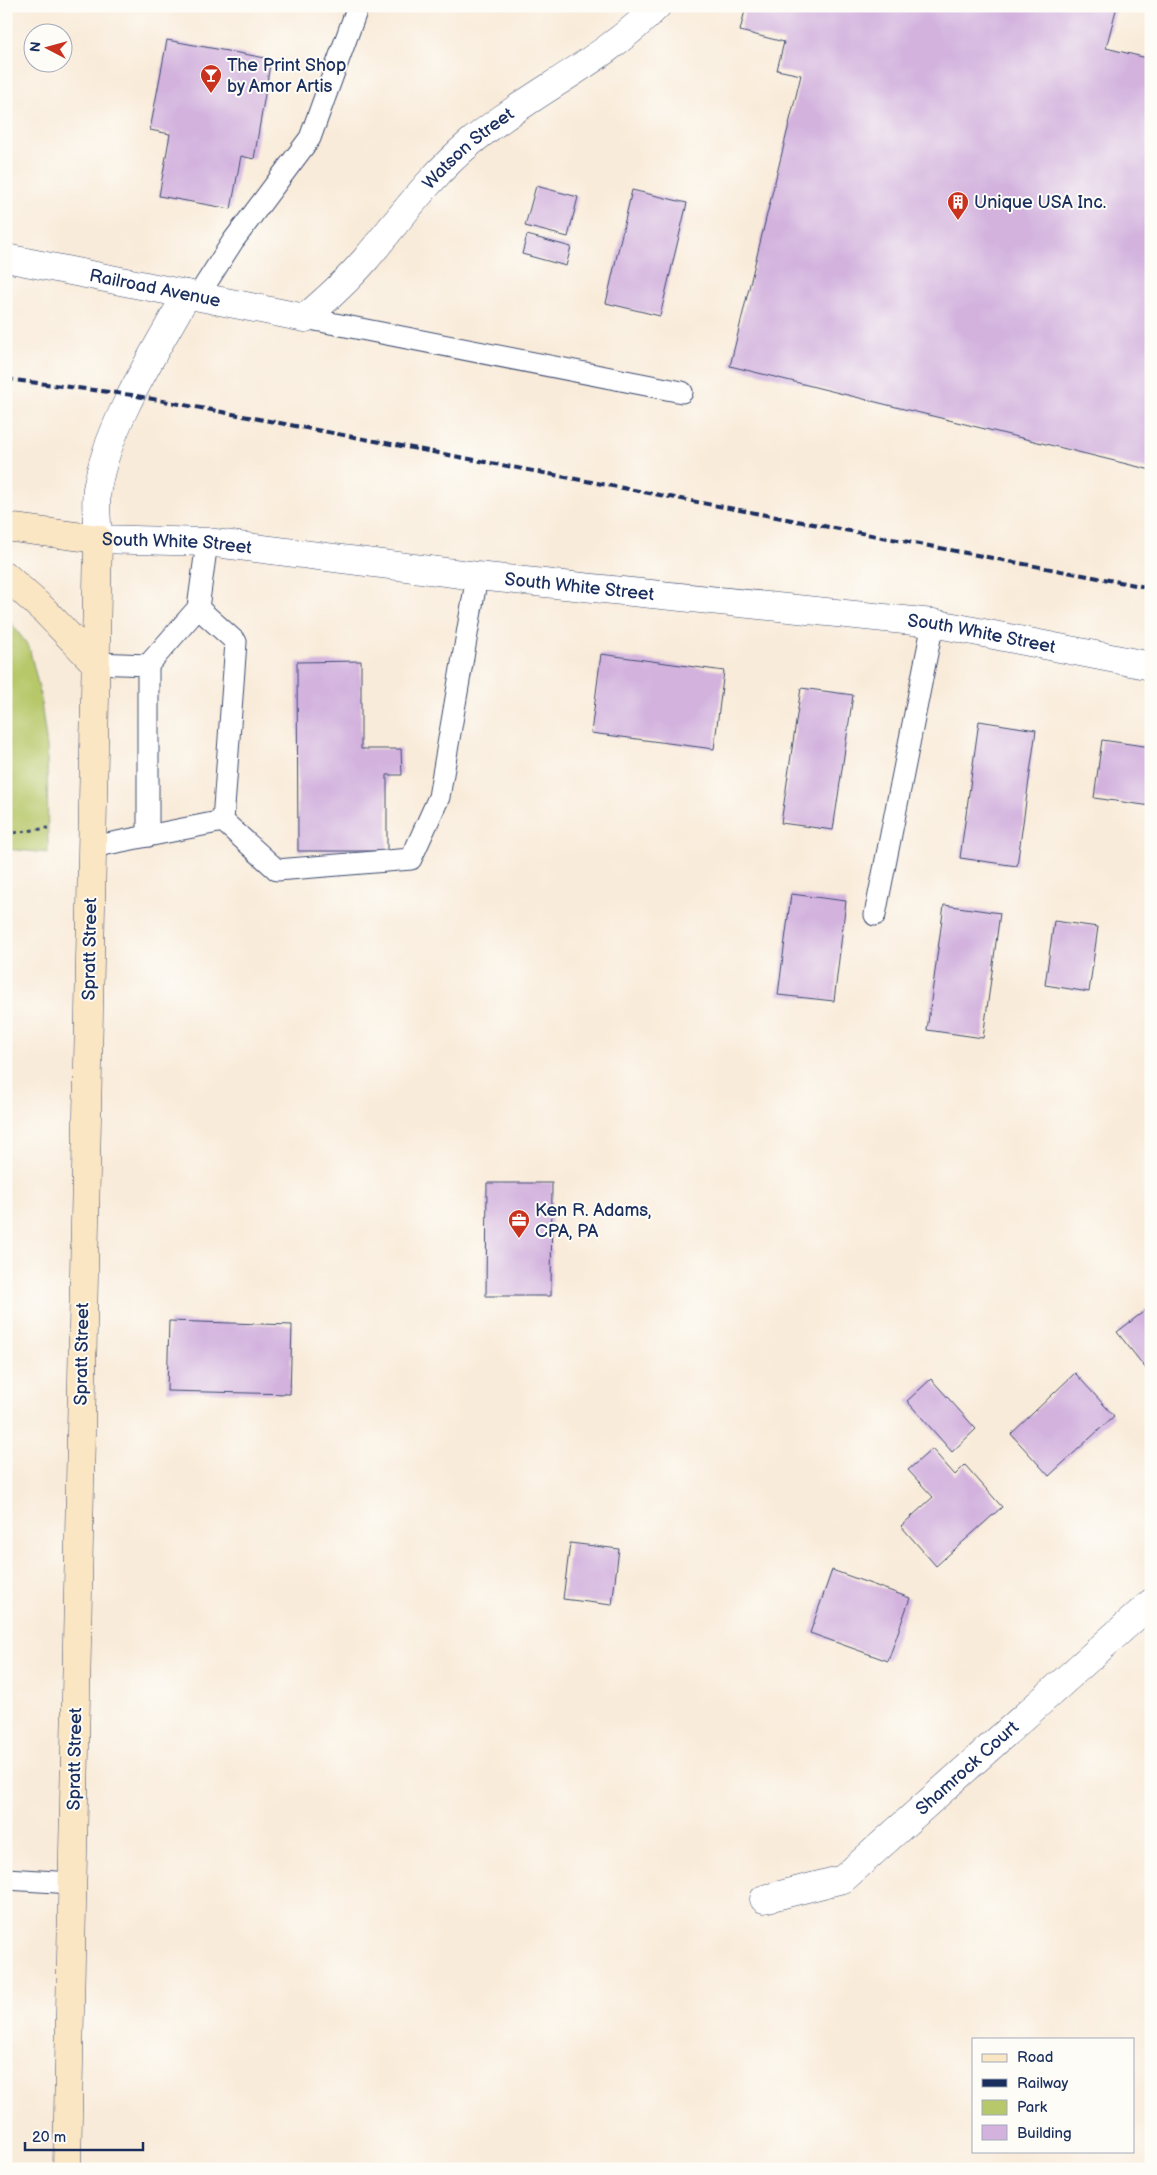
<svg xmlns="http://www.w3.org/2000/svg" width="1157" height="2175" font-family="'Balsamiq Sans',sans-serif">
	<rect width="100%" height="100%" fill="#fdfcf7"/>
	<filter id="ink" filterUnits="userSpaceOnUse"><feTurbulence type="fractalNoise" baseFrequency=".02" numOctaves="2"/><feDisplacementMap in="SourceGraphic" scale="10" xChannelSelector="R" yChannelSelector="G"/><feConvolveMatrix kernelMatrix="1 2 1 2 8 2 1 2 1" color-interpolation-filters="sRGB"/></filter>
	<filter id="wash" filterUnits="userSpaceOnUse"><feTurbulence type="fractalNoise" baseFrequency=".0096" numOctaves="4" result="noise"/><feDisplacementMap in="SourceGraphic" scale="20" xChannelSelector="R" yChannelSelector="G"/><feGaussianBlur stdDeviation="1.12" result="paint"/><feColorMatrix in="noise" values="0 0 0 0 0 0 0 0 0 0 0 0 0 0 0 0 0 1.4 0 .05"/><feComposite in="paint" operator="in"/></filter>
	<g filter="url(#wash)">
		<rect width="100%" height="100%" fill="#f9ebd9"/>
		<polygon fill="#b7c86a" stroke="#697c64" points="6,616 29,647 39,688 47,747 48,853 6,849"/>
		<g id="blocks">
			<g fill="#d3b3de">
				<polygon points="746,6 1117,6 1106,48 1151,59 1151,470 730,366 801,75 777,70 784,42 740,31"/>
				<polygon points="167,40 271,59 254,159 241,156 231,209 159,196 170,134 150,130"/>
				<polygon points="536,186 578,197 568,237 525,226"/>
				<polygon points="632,190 687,203 660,316 606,303"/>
				<polygon points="527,235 571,247 566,266 522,254"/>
				<polygon points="601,654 724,671 714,749 591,733"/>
				<polygon points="361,661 361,749 401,749 402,775 387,775 387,851 298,851 297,662"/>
				<polygon points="801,688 853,695 833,830 781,823"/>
				<polygon points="979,721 1036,730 1017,866 960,858"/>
				<polygon points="1102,740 1151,747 1151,806 1094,798"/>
				<polygon points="791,894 846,901 834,1001 778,995"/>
				<polygon points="944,905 1000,913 983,1038 927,1030"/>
				<polygon points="1054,921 1098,927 1089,992 1045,985"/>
				<polygon points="487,1183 552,1183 551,1296 486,1296"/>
				<polygon points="1151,1306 1151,1375 1117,1332"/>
				<polygon points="169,1321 292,1325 290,1394 167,1391"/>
				<polygon points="1075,1373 1114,1416 1049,1476 1011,1434"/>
				<polygon points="931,1379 976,1429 952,1452 907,1401"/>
				<polygon points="932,1449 955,1475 965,1465 1002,1507 936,1566 901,1526 933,1497 908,1470"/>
				<polygon points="570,1543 619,1549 612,1605 563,1599"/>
				<polygon points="832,1570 910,1598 888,1661 810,1633"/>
			</g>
		</g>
	</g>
	<g filter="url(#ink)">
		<use href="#blocks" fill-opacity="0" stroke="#3c4b70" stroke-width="1"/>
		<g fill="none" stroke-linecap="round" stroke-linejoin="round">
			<g stroke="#3c4b70" stroke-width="23">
				<g id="lane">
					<polyline points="198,296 233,241 310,138 358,6"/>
					<polyline points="305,318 682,392"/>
					<polyline points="95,663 148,665 148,836"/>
					<polyline points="148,665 198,608"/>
					<polyline points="223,821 277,870 411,859 439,797 477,576"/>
					<polyline points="92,847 223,821 236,642 198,608 207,542"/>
					<polyline points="875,915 933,623"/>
					<polyline points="6,1879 73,1883"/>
				</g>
			</g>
			<g stroke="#3c4b70" stroke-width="29">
				<g id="street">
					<path id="s1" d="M6,258l299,60c21,-18 42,-37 60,-58 34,-40 65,-84 106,-118 59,-49 132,-80 186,-136"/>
					<path id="s2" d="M187,294c-32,58 -79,130 -90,195 -2,15 0,34 1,50l109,3 270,34 456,47 218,43"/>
					<path id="s3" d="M764,1899l79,-20 308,-276"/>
				</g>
			</g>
			<g stroke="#3c4b70" stroke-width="29">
				<g id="secondary">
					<polyline points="6,527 98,539 67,2169"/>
					<polyline points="6,576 45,611 95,663"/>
				</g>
			</g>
			<polyline stroke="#3c4b70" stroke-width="3" stroke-dasharray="4 4" stroke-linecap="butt" points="6,834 48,828"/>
			<use href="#lane" stroke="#fff" stroke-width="21"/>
			<use href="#street" stroke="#fff" stroke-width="28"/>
			<use href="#secondary" stroke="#fbe6c4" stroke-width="28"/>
			<polyline stroke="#1b2f5e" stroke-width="4" stroke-dasharray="8 4" stroke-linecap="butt" points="6,379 132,395 1151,588"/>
		</g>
	</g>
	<defs>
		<g id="bar-pin" transform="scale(1.125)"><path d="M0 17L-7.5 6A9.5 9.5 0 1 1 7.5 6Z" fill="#c8321e" stroke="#fdfcf7"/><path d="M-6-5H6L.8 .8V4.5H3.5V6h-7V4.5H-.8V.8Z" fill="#fff"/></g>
		<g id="building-pin" transform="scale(1.125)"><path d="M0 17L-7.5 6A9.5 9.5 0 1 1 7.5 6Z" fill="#c8321e" stroke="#fdfcf7"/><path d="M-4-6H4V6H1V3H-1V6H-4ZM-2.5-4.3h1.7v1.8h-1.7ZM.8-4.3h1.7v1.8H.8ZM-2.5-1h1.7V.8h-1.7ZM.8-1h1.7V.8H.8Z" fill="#fff"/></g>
		<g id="office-pin" transform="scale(1.125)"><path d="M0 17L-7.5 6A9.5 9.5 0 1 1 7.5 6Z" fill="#c8321e" stroke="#fdfcf7"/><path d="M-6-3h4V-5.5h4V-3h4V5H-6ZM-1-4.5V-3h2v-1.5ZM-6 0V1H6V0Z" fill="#fff"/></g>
	</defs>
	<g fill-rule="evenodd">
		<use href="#bar-pin" x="211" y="75"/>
		<use href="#building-pin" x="958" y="202"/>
		<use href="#office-pin" x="519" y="1220"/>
	</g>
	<g text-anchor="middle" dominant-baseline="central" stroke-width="4" stroke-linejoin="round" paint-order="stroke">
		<g font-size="18" fill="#1b2f5e" stroke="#fdfcf7" text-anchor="start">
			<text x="227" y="65">The Print Shop<tspan x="227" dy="21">by Amor Artis</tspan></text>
			<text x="974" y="202">Unique USA Inc.</text>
			<text x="535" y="1210">Ken R. Adams,<tspan x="535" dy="21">CPA, PA</tspan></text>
		</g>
		<g font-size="18" fill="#1b2f5e" stroke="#fdfcf7">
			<text stroke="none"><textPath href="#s1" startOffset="541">Watson Street</textPath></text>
			<text stroke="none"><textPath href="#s1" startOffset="152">Railroad Avenue</textPath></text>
			<text stroke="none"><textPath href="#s2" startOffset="345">South White Street</textPath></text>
			<text stroke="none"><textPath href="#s2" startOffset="750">South White Street</textPath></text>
			<text stroke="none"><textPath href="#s2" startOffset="1155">South White Street</textPath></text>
			<text transform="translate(90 949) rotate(-89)">Spratt Street</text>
			<text transform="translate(82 1354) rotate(-89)">Spratt Street</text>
			<text transform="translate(75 1759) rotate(-89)">Spratt Street</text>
			<text stroke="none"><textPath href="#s3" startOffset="248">Shamrock Court</textPath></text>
		</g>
	</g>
	<rect width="1157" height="2175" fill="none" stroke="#fdfcf7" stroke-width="25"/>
	<rect x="972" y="2038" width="162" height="115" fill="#fdfcf7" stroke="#a3aaba"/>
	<rect x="982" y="2054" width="25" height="8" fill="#fbe6c4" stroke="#a3aaba"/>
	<text x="1017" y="2062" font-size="15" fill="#1b2f5e">Road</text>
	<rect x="982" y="2079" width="25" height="8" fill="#1b2f5e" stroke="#a3aaba"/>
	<text x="1017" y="2088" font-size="15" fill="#1b2f5e">Railway</text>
	<rect x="982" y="2100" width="25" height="15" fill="#b7c86a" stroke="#a3aaba"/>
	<text x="1017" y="2112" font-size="15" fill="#1b2f5e">Park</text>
	<rect x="982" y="2125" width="25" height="15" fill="#d3b3de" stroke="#a3aaba"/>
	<text x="1017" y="2138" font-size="15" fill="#1b2f5e">Building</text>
	<g transform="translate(48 48) rotate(276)"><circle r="24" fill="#fdfcf7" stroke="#a3aaba"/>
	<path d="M0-4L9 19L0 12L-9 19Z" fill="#c8321e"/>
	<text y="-8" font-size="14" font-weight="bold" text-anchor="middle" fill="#1b2f5e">N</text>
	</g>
	<path d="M25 2142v8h118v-8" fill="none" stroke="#1b2f5e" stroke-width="2.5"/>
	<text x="32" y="2142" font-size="15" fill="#1b2f5e" stroke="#fdfcf7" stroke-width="4" paint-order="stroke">20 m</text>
</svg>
